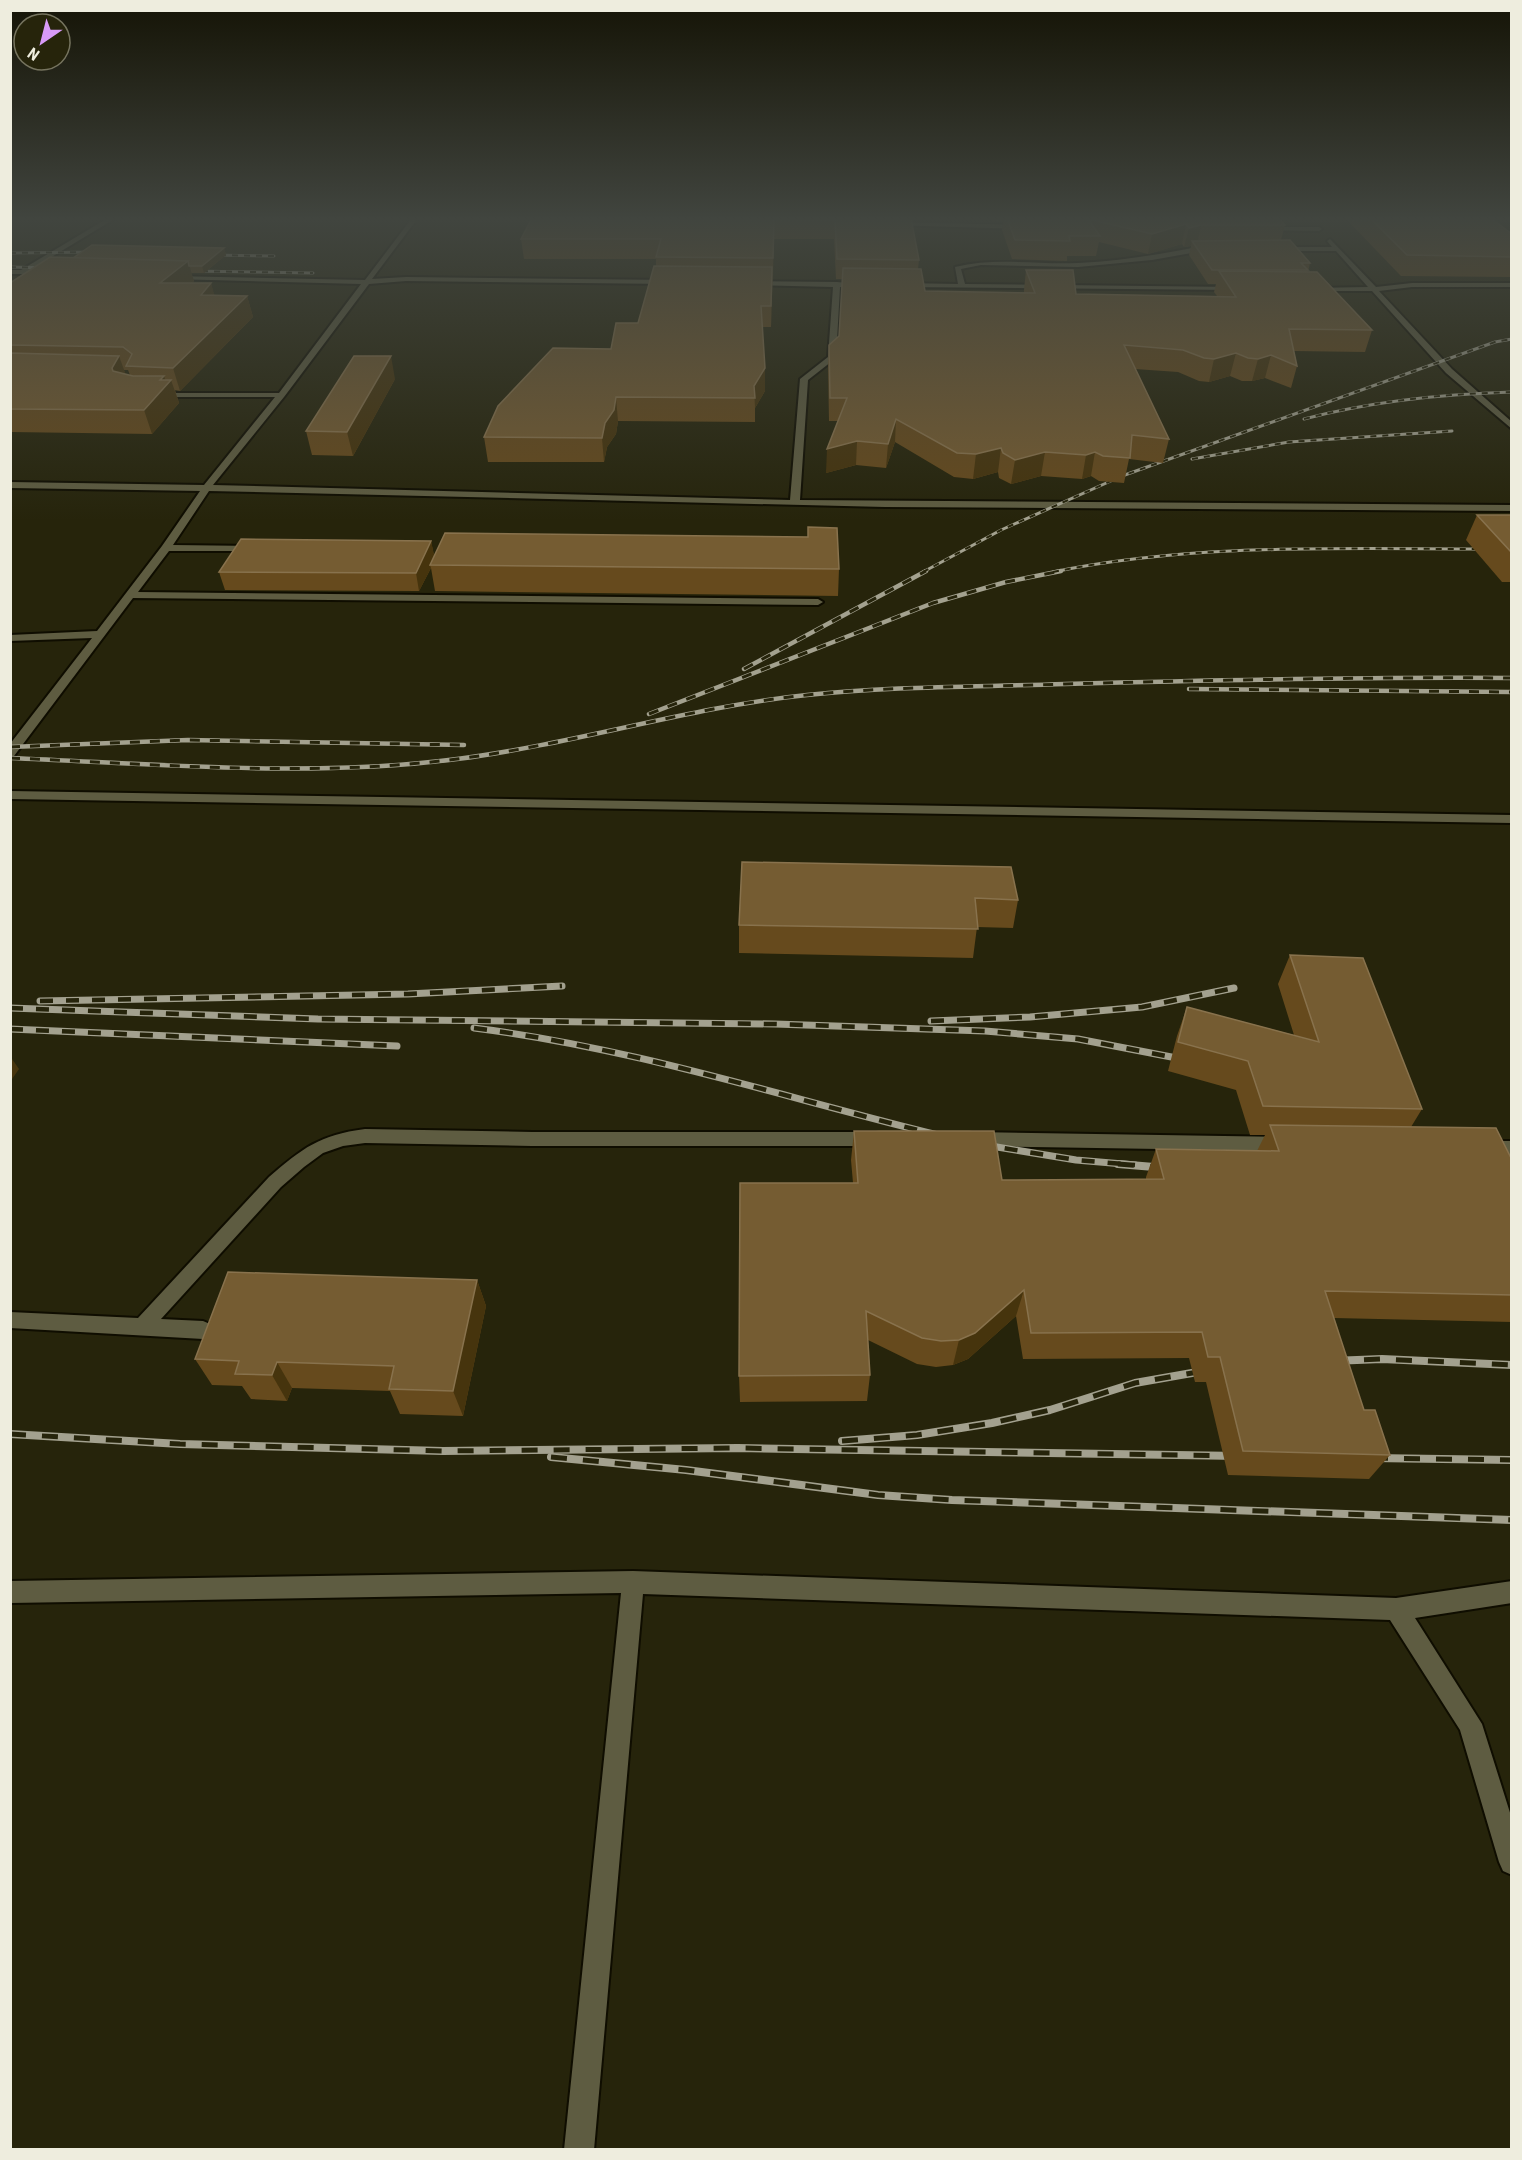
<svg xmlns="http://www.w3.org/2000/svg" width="1522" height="2160" font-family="'Roboto Condensed',sans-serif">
	<rect width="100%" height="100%" fill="#26240b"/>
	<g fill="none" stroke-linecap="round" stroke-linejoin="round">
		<g stroke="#0f0d00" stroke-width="4">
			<g id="service">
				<polygon points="108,218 116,218 30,270 47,271 49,274 10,274 10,270 21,270"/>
				<polygon points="412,218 418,218 372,279 406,277 671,280 674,282 671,284 406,281 369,284 284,397 213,485 790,500 800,379 828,357 833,287 751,285 748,283 751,281 837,282 867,285 863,287 840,287 836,358 808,380 800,500 1512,505 1512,511 885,507 209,491 173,545 257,546 262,549 261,551 169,551 138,592 818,599 823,602 818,605 133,598 14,756 10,757 10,744 92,638 10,641 10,635 97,631 162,546 200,491 10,488 10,482 204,485 275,397 153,397 153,393 279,393 361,284 172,279 170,276 365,280"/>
				<polygon points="891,222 1024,225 1027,227 1024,229 889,225"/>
				<polygon points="1262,227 1319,227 1322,229 1319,231 1260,230"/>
				<polygon points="1330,239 1376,287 1412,283 1512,283 1512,287 1412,287 1379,291 1452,369 1512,422 1512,429 1446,373 1372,291 1310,291 1312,288 1368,287 1336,251 1275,251 1272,249 1275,247 1332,247 1327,241"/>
				<path d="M1197,247l17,2 -62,11 -74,7 -97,-2 -20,4 4,15 270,3 2,3 -336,-3 -4,-2 4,-2 57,1 -3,-17c41,-10 82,-2 123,-4 40,-2 80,-8 119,-16z"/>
				<polygon points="10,791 1512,815 1512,823 10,799"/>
				<path d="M365,1129l167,3h343l6,2 3,5 -3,5 -6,2h-343l-167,-3 -22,3 -20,7 -19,14 -23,20 -120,132 42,2 7,3 3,6 -3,6 -7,3 -193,-11v-16l128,6 131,-141c34,-29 50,-42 96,-48z"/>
				<polygon points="973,1132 1283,1137 1289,1139 1292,1144 1289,1149 1283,1151 973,1146 967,1144 964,1139 967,1134"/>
				<polygon points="1483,1141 1512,1141 1512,1155 1477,1153 1474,1148 1477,1143"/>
				<polygon points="633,1571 1396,1598 1512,1581 1512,1603 1415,1618 1482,1724 1512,1819 1512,1875 1503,1871 1499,1862 1460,1730 1390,1620 643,1594 594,2150 564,2150 621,1593 10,1603 10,1581"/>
			</g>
		</g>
		<use href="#service" fill="#5e5c41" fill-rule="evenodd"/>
		<g stroke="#a3a18f" stroke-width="3">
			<g id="rail-far3">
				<polyline points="10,253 97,252"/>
				<polyline points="208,255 274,256"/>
				<polyline points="10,267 52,268"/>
				<polyline points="190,271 313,273"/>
				<path d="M1304,419c69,-18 137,-25 208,-27"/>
				<polyline points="1192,459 1289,442 1452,431"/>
				<polyline points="923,572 1001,530 1122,476 1495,342 1512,339"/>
				<path d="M1053,572c150,-31 307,-22 459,-23"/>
			</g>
		</g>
		<g stroke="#a3a18f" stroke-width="4.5">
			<g id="rail-far2">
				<polyline points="744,669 926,571"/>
				<polyline points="1189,689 1512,692"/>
				<polyline points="649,714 933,603 1006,582 1061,571"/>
				<polyline points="10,747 188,740 464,745"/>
				<path d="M10,758c149,6 299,20 447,1 118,-15 232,-52 350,-64 86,-9 172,-8 258,-11 149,-4 298,-7 447,-6"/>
			</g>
		</g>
		<g stroke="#a3a18f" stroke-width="7">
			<g id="rail-far1">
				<polyline points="40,1001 408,994 562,986"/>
				<polyline points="10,1008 318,1019 775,1024 985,1031 1078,1039 1187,1060"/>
				<polyline points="931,1021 1030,1017 1142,1007 1234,988"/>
				<path d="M474,1028c161,20 308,69 464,107"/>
				<polyline points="10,1029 397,1046"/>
				<polyline points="979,1144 1076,1160 1135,1165"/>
			</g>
		</g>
		<g stroke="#a3a18f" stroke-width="8">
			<g id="rail">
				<polyline points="1118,1164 1166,1168"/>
				<polyline points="1332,1361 1382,1359 1512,1365"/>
				<polyline points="10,1434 180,1444 443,1451 738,1448 1240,1456"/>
				<polyline points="842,1441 917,1435 992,1423 1050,1410 1135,1383 1209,1370"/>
				<polyline points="551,1457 686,1470 878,1495 952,1500 1512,1520"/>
				<polyline points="1372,1458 1512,1460"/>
			</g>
		</g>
		<use href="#rail-far3" stroke="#26240b" stroke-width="2" stroke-dasharray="6" stroke-linecap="butt"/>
		<use href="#rail-far2" stroke="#26240b" stroke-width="3" stroke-dasharray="10" stroke-linecap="butt"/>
		<use href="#rail-far1" stroke="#26240b" stroke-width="4.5" stroke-dasharray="13" stroke-linecap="butt"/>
		<use href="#rail" stroke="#26240b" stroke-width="5" stroke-dasharray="16" stroke-linecap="butt"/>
	</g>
	<g fill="#664a1d" fill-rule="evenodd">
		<polygon points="532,218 911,218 919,260 918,269 925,291 1024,293 1024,290 1026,270 1076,294 1217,296 1214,292 1216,284 1208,284 1189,255 1191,246 1184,247 1182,244 1148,254 1099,242 1096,256 1067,256 1067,261 1012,259 1002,230 1003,222 988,220 988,218 1279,218 1285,225 1281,240 1310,263 1308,272 1372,330 1365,352 1294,351 1297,366 1291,388 1265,378 1252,381 1242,381 1230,376 1209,382 1199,381 1178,372 1135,369 1169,439 1163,463 1129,459 1124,483 1099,481 1091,476 1082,479 1041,476 1011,484 999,478 998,472 973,479 954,477 895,442 886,468 856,465 826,473 838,421 829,421 828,367 829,345 839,336 842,279 836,279 834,239 774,239 771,327 762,327 765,368 765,391 755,408 755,422 618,421 616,434 607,447 604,462 488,462 484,437 611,349 638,323 656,266 656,259 524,259 521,239"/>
		<polygon points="1348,218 1480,218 1512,234 1512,277 1401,276 1347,220"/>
		<path d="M224,248l2,7 -22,18h-13l3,8 -2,2h19l3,13h33l6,21 -73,74 -5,-1 4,13 -27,31 -142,-2v-149zM124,370h4l2,5 -5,-1z"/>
		<polygon points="395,379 353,456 312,455 306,431"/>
		<polygon points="1477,515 1512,515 1512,582 1502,582 1466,540"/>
		<polygon points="431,541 434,556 839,569 838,596 435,591 431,568 419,591 225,590 219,572"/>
		<polygon points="742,862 1018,900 1013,928 977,927 973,958 739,953 739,925"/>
		<polygon points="1290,955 1422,1109 1411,1127 1512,1160 1512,1322 1334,1318 1364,1410 1390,1455 1369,1479 1228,1475 1206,1382 1195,1382 1189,1358 1023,1359 1016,1316 968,1359 953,1365 936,1367 917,1364 868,1340 870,1375 867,1401 740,1402 739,1376 853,1183 851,1160 854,1131 1002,1180 1146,1179 1146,1177 1156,1149 1257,1151 1265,1135 1250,1135 1236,1090 1168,1071 1177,1036 1187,1007 1294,1035 1278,984"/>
		<polygon points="477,1280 486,1306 463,1416 400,1414 390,1391 292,1388 287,1401 251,1399 242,1386 212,1385 195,1359"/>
	</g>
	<g fill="#46340d">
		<polygon points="774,219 774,239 773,279 773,258"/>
		<polygon points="1186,224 1182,244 1148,254 1152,234"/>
		<polygon points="1201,225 1197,245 1192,241 1191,246 1184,247 1189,228"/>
		<polygon points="224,248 226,255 204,273 202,266"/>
		<polygon points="188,261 194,281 167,304 160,283"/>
		<polygon points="772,267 772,288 771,327 771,306"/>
		<polygon points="211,283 217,304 201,295"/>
		<polygon points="247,296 253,317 180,391 173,368"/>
		<polygon points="1236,353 1230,376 1209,382 1214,359"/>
		<polygon points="1271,355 1265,378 1252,381 1258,359"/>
		<polygon points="119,356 127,378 120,391 112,368"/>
		<polygon points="391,356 395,379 353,456 347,432"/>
		<polygon points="765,368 765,391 755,408 754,386"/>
		<polygon points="164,376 167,385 171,380 179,403 152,434 144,410 160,380"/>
		<polygon points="616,397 618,421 616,434 607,447 604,462 602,438 605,423"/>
		<polygon points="896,419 895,442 886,468 888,444"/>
		<polygon points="857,441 856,465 826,473 827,449"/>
		<polygon points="1001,448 998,472 973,479 976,454"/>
		<polygon points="1045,452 1041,476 1011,484 1015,460"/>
		<polygon points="1095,452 1091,476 1082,479 1086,455"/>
		<polygon points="431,541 435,559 430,565 431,568 419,591 416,573"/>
		<polygon points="10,1056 19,1069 10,1082"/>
		<polygon points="477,1280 486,1306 463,1416 453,1391"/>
		<polygon points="1024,1290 1016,1316 968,1359 953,1365 959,1340"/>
		<polygon points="277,1362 292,1388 287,1401 272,1375"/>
	</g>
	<g fill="#755c32" stroke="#88724d" stroke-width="1.5">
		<polygon points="532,218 911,218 919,260 837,259 835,220 774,219 773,258 656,257 661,239 521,239"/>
		<polygon points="1007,218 1279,218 1285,225 1201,225 1189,228 1186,224 1152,234 1088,219 1100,236 1069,236 1070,241 1015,240"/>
		<polygon points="1370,218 1480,218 1481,219 1492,219 1512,234 1512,257 1407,255"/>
		<polygon points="1290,240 1310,263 1301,263 1308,270 1212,270 1192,241"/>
		<polygon points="92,245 224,248 202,266 189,266 188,261 73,258"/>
		<polygon points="50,257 188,261 160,283 211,283 201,295 247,296 173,368 126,366 132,354 123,347 10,345 10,283"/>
		<polygon points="654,266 772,267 771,306 761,306 765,368 754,386 755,398 616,397 614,410 605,423 602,438 484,437 498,406 553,348 611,349 616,323 638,323"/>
		<polygon points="843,268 921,269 925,291 1035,293 1026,270 1073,270 1076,294 1236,297 1219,271 1317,272 1372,330 1289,329 1297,366 1271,355 1258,359 1248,358 1236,353 1214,359 1204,358 1183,350 1124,345 1169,439 1132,435 1130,458 1103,456 1095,452 1086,455 1045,452 1015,460 1003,453 1001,448 976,454 957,453 896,419 888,444 857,441 827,449 847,398 830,398 829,345 839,336"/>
		<polygon points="10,353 119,356 112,368 113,371 133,376 164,376 160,380 171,380 144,410 10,409"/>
		<polygon points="354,356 391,356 347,432 306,431"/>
		<polygon points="1477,515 1512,515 1512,553"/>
		<polygon points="808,527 837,528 839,569 430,565 445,533 808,537"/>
		<polygon points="241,539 431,541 416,573 219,572"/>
		<polygon points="742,862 1011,867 1018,900 975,898 978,929 739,925"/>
		<polygon points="1290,955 1363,958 1422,1109 1263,1106 1248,1061 1178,1042 1187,1007 1319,1042"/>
		<polygon points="1270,1125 1496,1128 1512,1160 1512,1295 1325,1291 1364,1410 1375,1410 1390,1455 1243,1451 1220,1357 1208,1357 1202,1332 1031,1333 1024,1290 975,1333 959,1340 941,1341 922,1338 866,1311 870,1375 739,1376 740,1183 858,1183 854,1131 994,1131 1002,1180 1164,1179 1156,1149 1279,1151"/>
		<polygon points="228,1272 477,1280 453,1391 389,1389 394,1366 277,1362 272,1375 235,1374 239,1361 195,1359"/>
	</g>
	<linearGradient id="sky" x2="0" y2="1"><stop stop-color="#151406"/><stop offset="0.42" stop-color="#41453f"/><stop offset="1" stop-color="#41453f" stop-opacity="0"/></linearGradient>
	<rect width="1522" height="521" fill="url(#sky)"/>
	<rect width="1522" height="2160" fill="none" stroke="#eeedde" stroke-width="24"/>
	<g transform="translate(42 42) rotate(215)"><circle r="28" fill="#26240b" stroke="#76745f" stroke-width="1.5"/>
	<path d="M0-4.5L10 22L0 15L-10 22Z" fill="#d89af8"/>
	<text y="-9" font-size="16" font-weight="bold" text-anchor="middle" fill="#eeedde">N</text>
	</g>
</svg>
